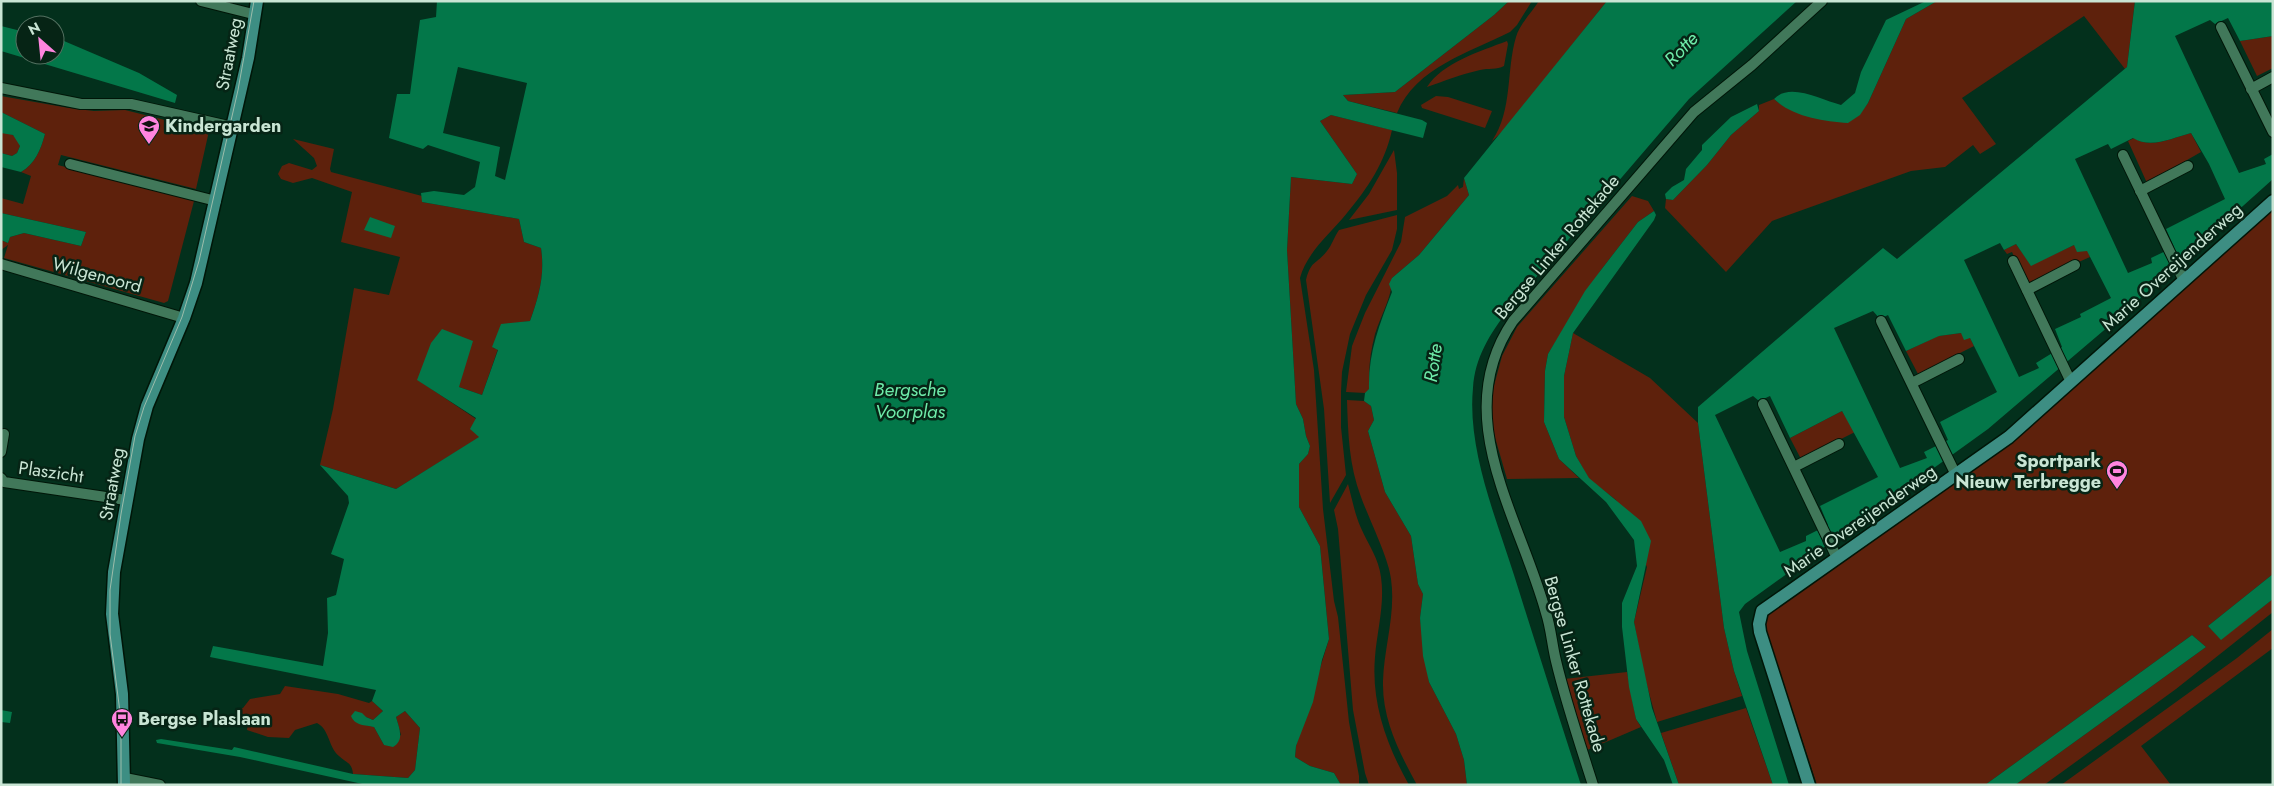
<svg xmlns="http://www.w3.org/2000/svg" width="2274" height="786" font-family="Jost,sans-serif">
	<rect width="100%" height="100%" fill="#03301c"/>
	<g fill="#5e210c">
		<path d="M1509,1h23l-15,24 -7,7c-41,21 -94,35 -113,81l-49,-12 -5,-6 52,-3 99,-77z"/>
		<path d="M1539,1h68l-103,129 -12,11c21,-31 14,-71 24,-104 3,-12 16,-25 23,-36z"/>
		<path d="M1937,1h198l-8,66 -2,2 -41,-53 -122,82 34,46 -16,10 -7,-9 -28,22 -34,4 -139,50 -46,51 -61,-64 1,-9 7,1 34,-35 24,-30 28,-24v-6l15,-6c23,21 56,16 85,16l9,-12 38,-84z"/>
		<polygon points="2273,36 2273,68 2257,76 2240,41"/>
		<path d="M1507,41l1,3 -4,22c-7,4 -16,2 -24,4 -18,4 -36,11 -53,17 15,-24 54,-36 80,-46z"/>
		<path d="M1,96l68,12 25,3 31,-1 84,21 -13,58 -135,-34 -3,10 136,36 -26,100 -4,2 -160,-45 4,-13 -7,5v-10l7,3 2,-6 14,-4 57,13 5,-14 -85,-19v-15l22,6 8,-28 -10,-4c14,-8 20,-23 24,-38l-44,-22z"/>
		<polygon points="1436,96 1448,97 1492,111 1485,128 1422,108 1421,105"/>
		<path d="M1331,115l61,15c-7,32 -24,58 -45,83 -17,21 -40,39 -47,65l14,92 9,139 11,92 4,16 11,105 10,54v9h-18l-7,-12 -24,-7 -15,-9 1,-11 33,-107 -9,-93 -21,-39v-43l9,-10 2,-8 -4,-10 -3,-17 -7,-15 -9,-154 4,-73 61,7 5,-10 -37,-53z"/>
		<path d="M1,133c10,-2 16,4 19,13l-3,7 -5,3 -11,-3z"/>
		<path d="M2191,133l10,19 -54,31 -19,-42 6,-3c17,11 38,0 57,-5z"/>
		<path d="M293,139l41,10 -4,20 1,3 91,24v6l97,17 5,23 17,6c4,27 -2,48 -11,73l-29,4 -8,23 5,1 -16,46 -23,-8 -36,-20 -5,13 58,39 4,18 -84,52 -76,-24 13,-56 21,-121 35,7 11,-38 -59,-15 11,-50 -40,-14 -19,5 -12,-4 -3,-5 4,-8 7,-3 23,7 5,-4 -3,-8z"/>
		<polygon points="1394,150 1397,173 1397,210 1349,220 1369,194"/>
		<path d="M1464,178l5,17 -50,60 -27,23c0,20 -11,36 -17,56 -5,19 -7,36 -5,55l-5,4 -19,-1 6,-46 13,-33 36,-71 4,-25 42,-21 11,-11 1,4 4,-2z"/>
		<polygon points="1632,196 1648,201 1654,211 1638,222 1601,270 1548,354 1545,371 1544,422 1559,459 1579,478 1507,479 1492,427 1492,393 1502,356 1517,327"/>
		<polygon points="2273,206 2273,574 2208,626 2221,639 2273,599 2273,612 2176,689 2044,785 2015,785 2206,647 2192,635 1985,785 1817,785 1766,630 1765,619 1772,611 2017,433"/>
		<path d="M1397,215v14l-5,21 -26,45 -16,39 -8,38 -1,20v35l5,48 -16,28 -6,-94 -18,-129c5,-20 10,-15 21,-29 5,-6 7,-14 12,-21z"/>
		<polygon points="2016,244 2031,265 2074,245 2088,251 2090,257 2027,285 2012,252 2007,254 2004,250"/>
		<polygon points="1573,333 1650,378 1698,423 1724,628 1734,671 1742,696 1657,722 1643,671 1634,622 1647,567 1616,500 1589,479 1576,456 1564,417 1564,376"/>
		<polygon points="1961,333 1970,338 1974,346 1918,374 1906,351 1938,336"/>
		<path d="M1347,400l17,1 7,5 3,14 -6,11 17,61 26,44 7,48 5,10 -3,24 9,64 27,52 8,26 3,25h-50c-18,-33 -35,-66 -34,-104 1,-34 13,-67 8,-102 -2,-20 -22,-60 -30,-82 -12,-32 -13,-63 -14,-97z"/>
		<polygon points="1842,411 1855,432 1801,459 1790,438"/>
		<path d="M1348,484c4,15 7,31 13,44 7,16 18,31 20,49 4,27 -4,54 -6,80 -4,46 12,89 34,128h-40l-4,-12 -12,-63 -15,-181 -4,-19z"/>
		<polygon points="2273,629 2273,648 2141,746 2171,785 2061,785 2237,658"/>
		<polygon points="1627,672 1636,719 1641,727 1585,751 1564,679"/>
		<path d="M285,686l53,8 31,9 3,-2 11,10 -10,9 -7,-3 -3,7 11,3 10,18 17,-10 -5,-18 9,-6 15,17 -5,42 -7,8 -55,-4c-1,-12 -7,-11 -14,-18 -11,-9 -9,-26 -22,-33l-22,7 -6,8 -21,-1 -21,-7 1,-8 -9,-13 4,-1 7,-9 30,-5z"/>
		<polygon points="1746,708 1773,785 1679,785 1661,733"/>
	</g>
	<g fill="#037749" fill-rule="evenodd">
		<path d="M437,1h1072l-15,14 -99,77 -52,3 5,6 74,19 5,3 -4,15 -92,-23 -11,6 37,53 -5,10 -61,-7 -4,73 9,154 7,15 3,17 4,10 -2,8 -9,10v43l21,39 9,93 -7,21 -9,42 -17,44 -1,11 15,9 24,7 7,12h-974l-127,-28 -83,-14 -1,-3 5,-1 71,11 2,-3 119,27 55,4 7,-8 5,-42 -15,-17 -9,6c3,11 9,23 -3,30l-9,-2 -10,-18c-9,-2 -19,-1 -23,-11l4,-5 7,2 4,4 7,3 10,-9 -11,-10 4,-11 -166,-33 3,-11 110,20 5,-33 -1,-35 9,-3 8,-36 -13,-5 18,-51 -1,-7 -28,-31 76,24 83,-52 -9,-8 6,-11 -59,-38 14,-37 11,-14 31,12 -14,46 23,8 16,-45 -6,-3 9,-23 29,-3c9,-25 15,-46 11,-73l-17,-6 -5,-23 -97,-17 -1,-9 13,-2 30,4 11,-8 5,-25 -52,-17 -5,4 -34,-11 8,-44h13l10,-74 16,-3zM458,67l69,16 -22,97 -10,-4 5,-29 -57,-14z"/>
		<path d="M1607,1h190l-108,98 -181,211c-18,24 -33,47 -35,78 -6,61 23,130 41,187 22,70 44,140 67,210h-114l-3,-25 -8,-26 -27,-52 -6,-26 -3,-38 3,-24 -5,-10 -7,-48 -26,-44 -17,-61 6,-11 -3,-14 -7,-5 1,-8 4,-4c-1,-35 10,-64 23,-97l-3,-8 3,-6 27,-23 50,-60 -5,-17z"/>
		<path d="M1926,1h11l-31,18 -38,84 -8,12 -12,8c-25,-2 -55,-6 -74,-24 16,-17 47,1 67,6l14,-12 6,-21 25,-52z"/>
		<path d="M2135,1h138v35l-33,5 -12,-23 -13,6 -5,-4 -35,16 64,137 27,-9 -2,-5 9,-5v25l-157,141 -128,109 -243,175 -6,8 8,39 42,134h-16l-39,-114 -10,-43 -26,-205v-16l185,-159 14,11 230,-192zM2191,133l18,31 16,35 -59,30 8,18 -23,11 1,5 -24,10 -53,-114 33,-15 3,5 22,-11c18,11 39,0 58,-5zM2000,243l4,7 12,-6 15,22 43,-21 3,7 10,-1 24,47 -31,16 1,3 -26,12 7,18 -26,16 3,5 -20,9 -55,-117zM1873,311l7,8 8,-4 18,36 33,-15 22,-3 3,7 6,-2 27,54 -57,30 8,18 -24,12 3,6 -27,10 -66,-140zM1753,396l6,5 11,-5 20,42 52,-27 36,66 -58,29 8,19 -22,11v5l-26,11 -65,-137z"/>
		<polygon points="1,26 25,32 25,55 55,55 55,39 64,41 139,73 177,95 175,103 1,51"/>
		<polygon points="1757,104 1759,111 1731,135 1707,165 1673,200 1666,199 1665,194 1672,187 1684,180 1686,169 1702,150 1702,145 1731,117"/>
		<path d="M1,112l44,22c-4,15 -10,30 -24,38l-20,-5v-14l11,3 5,-3 3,-7 -7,-11 -12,-2z"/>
		<polygon points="1654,211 1656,215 1654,220 1573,333 1564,376 1564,417 1576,456 1589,478 1641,521 1651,541 1634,622 1652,708 1679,785 1673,785 1664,760 1636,719 1629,687 1622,627 1622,603 1637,566 1634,540 1606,502 1559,459 1544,422 1545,371 1548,354 1585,291 1601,270 1638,222"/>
		<polygon points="1,213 86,232 81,246 24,233 10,237 8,243 1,240"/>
		<polygon points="370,217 395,226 391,238 364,230"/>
		<polygon points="2273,574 2273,599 2221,640 2208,626"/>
		<polygon points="2192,635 2206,647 2015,785 1985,785"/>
		<polygon points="1,710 12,712 10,723 1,722"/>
	</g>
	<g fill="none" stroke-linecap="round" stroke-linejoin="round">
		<g stroke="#001608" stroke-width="12">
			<g id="street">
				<polyline points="201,1 253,14 255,17"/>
				<polyline points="2221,27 2273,132"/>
				<polyline points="1,88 81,104 131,104 233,127"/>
				<polyline points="2251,89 2273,77"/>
				<polyline points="2123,155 2184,281"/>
				<polyline points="70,164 216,201"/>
				<polyline points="2140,191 2188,166"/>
				<polyline points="2013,261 2071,382"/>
				<polyline points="1,264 184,318"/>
				<polyline points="2027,290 2075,265"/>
				<polyline points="1881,321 1956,475"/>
				<polyline points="1912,383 1959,359"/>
				<polyline points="1763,404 1837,558"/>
				<polyline points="1,452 4,434"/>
				<polyline points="1794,467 1839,444"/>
				<polyline points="1,478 4,482 126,500"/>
				<polyline points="125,778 160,785"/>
				<path d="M1593,785c-13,-41 -27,-82 -37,-124 -4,-16 -5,-33 -10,-48 -26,-96 -98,-197 -33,-292l181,-209 58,-47 70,-64"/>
			</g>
		</g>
		<g stroke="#001608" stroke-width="15">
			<g id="secondary">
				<polyline points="124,785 122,694 112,614 114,572 138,439 147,406 184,318 196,283 248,58 257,1"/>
				<polyline points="1809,785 1760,632 1759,624 1762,611 2009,437 2273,201"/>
			</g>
		</g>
		<use href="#street" stroke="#41785a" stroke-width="10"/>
		<use href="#secondary" stroke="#3d8e83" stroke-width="12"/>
		<polyline stroke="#9dbdab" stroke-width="1" points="121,785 121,720 110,634 110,590 121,514 135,436 144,407 182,317 199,261 238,90 254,1"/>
	</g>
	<defs>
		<g id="school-pin" transform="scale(1.125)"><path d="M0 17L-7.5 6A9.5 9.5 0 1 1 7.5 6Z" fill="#ff85df" stroke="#062415"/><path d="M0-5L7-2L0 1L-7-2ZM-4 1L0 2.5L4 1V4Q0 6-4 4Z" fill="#111"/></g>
		<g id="stadium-pin" transform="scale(1.125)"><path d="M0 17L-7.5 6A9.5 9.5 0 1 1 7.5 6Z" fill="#ff85df" stroke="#062415"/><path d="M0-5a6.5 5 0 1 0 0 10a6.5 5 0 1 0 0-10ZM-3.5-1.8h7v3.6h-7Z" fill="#111"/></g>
		<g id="bus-pin" transform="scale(1.125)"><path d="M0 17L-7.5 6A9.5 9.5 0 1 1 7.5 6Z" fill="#ff85df" stroke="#062415"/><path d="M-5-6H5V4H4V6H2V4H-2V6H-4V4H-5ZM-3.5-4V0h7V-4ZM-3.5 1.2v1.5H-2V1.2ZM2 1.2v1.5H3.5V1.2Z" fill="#111"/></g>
	</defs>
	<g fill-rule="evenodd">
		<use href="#school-pin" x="149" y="126"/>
		<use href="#stadium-pin" x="2117" y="471"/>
		<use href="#bus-pin" x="122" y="719"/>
	</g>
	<g text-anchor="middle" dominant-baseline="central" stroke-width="5" stroke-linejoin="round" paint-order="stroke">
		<g font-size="18" fill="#c9e5d4" stroke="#062415">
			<text transform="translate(229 54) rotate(-79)">Straatweg</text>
			<text transform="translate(1557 247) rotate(-50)">Bergse Linker Rottekade</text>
			<text transform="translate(2172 267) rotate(-42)">Marie Overeijenderweg</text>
			<text transform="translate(97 275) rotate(15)">Wilgenoord</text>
			<text transform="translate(51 472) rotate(8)">Plaszicht</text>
			<text transform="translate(112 484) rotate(-80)">Straatweg</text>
			<text transform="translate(1860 521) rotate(-35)">Marie Overeijenderweg</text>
			<text transform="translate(1575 664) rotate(74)">Bergse Linker Rottekade</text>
		</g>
		<g font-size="18" font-weight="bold" fill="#c9e5d4" stroke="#062415" text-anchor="start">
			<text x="165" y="126">Kindergarden</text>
			<text x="2101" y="461" text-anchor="end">Sportpark<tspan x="2101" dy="21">Nieuw Terbregge</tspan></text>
			<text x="138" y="719">Bergse Plaslaan</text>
		</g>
		<g font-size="19" font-style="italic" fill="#6eeba9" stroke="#062415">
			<text transform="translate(1681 49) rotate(-46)">Rotte</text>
			<text transform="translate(1433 363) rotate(-82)">Rotte</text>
			<text x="910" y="389">Bergsche<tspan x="910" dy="22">Voorplas</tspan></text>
		</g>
	</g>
	<rect width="2274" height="786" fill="none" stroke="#c9e5d4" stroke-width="5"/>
	<g transform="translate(40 40) rotate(333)"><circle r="24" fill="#062415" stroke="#547161"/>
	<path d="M0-4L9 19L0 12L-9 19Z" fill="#ff85df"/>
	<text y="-8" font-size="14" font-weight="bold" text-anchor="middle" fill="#c9e5d4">N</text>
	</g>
</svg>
